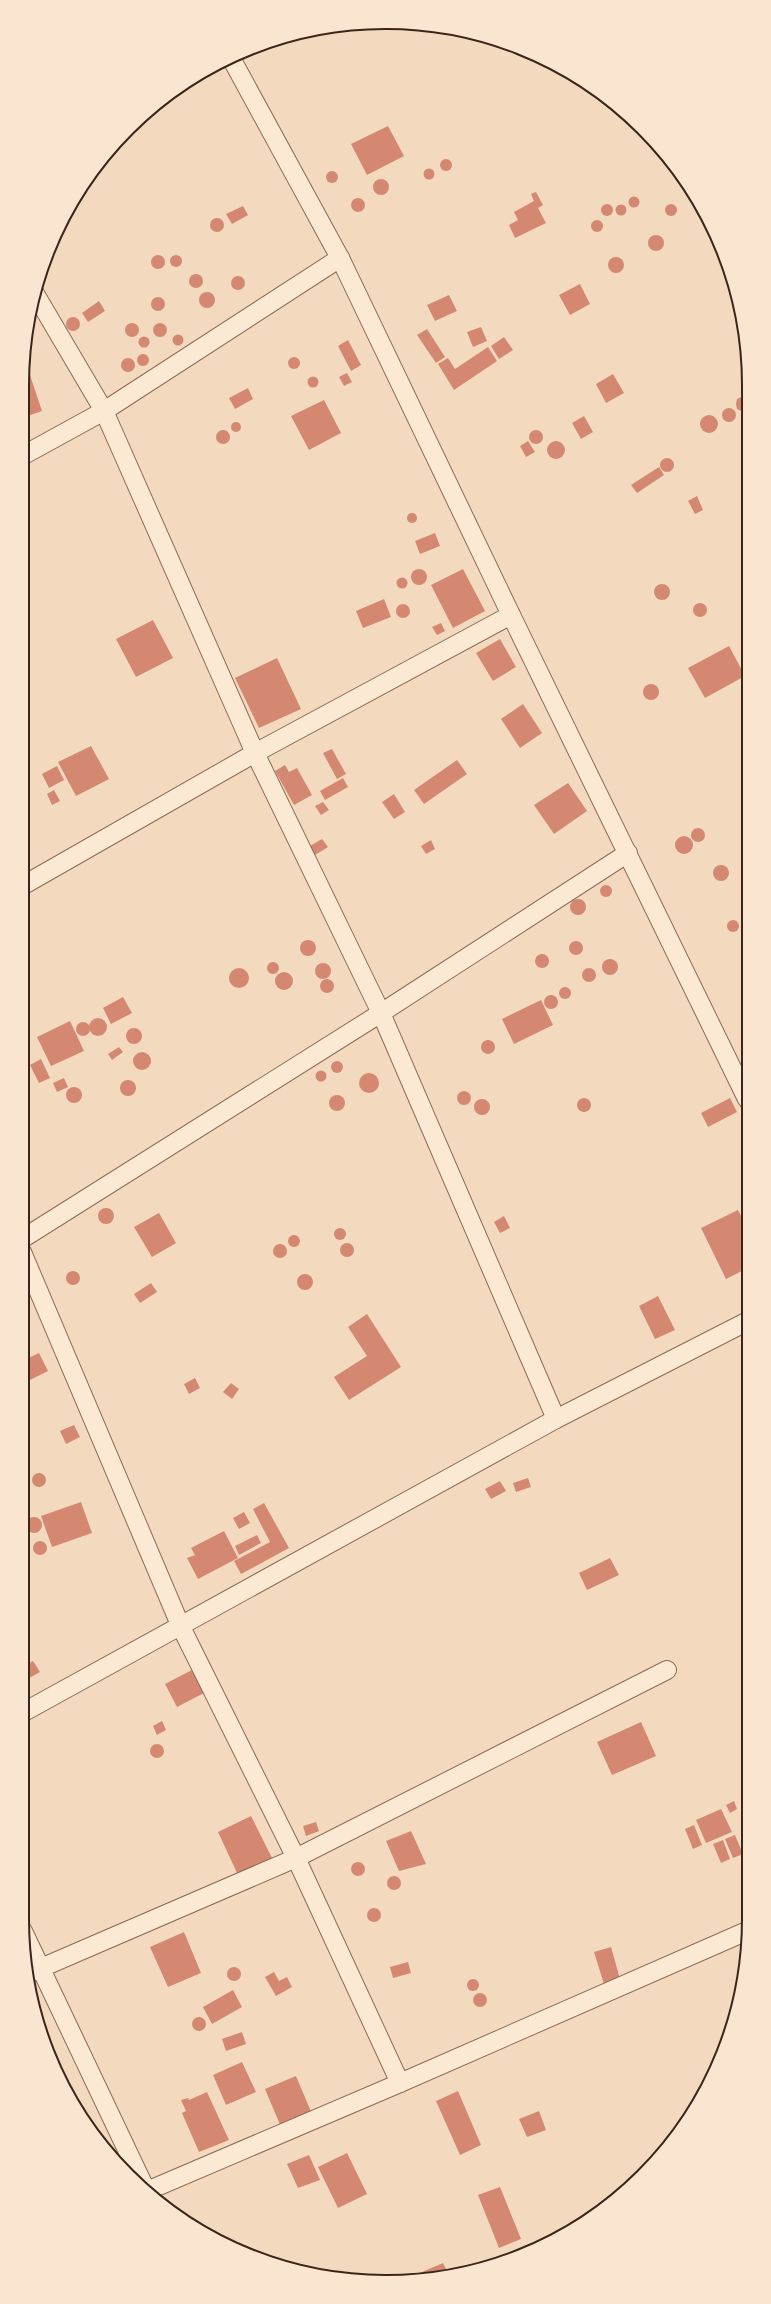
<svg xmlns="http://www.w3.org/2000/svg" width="771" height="2304" font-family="'Times New Roman',serif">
	<rect width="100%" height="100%" fill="#f3dabf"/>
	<g fill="#d58871">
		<polygon points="388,126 404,156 367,175 351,144"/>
		<circle cx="446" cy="165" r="6"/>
		<circle cx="429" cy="174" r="5.5"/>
		<circle cx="332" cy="177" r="6"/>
		<circle cx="381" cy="187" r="8"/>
		<polygon points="536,192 543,205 538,208 546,223 515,238 509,225 518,220 514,212 534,201 531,194"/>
		<circle cx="634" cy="202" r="5.5"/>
		<circle cx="358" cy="205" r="7"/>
		<circle cx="671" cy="210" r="6"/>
		<circle cx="607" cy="210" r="6"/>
		<circle cx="621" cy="210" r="5.5"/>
		<polygon points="243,206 248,215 232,224 226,214"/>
		<circle cx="217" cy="225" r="7"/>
		<circle cx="597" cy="226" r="6"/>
		<circle cx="656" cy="243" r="8"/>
		<circle cx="176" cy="261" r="6"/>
		<circle cx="158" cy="262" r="7"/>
		<circle cx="616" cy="265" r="8"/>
		<circle cx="196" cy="281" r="7"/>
		<circle cx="238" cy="283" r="7"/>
		<polygon points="580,284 590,304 570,315 559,295"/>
		<circle cx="207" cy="300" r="8"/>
		<polygon points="449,295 457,311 435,321 427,305"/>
		<circle cx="158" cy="304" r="7"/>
		<polygon points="99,301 105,311 88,322 82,313"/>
		<circle cx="73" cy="324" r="7"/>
		<circle cx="132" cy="330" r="7"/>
		<circle cx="160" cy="330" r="7"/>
		<polygon points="481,327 487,341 473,347 467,332"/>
		<polygon points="427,329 445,357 436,363 417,335"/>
		<circle cx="178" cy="340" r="5.5"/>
		<circle cx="144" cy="342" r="5.5"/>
		<polygon points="504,337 513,350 499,359 491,346"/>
		<polygon points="348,340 361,365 351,371 338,346"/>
		<polygon points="488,347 497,361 454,390 438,364 448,358 455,369"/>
		<circle cx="143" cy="360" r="6"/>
		<circle cx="294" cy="363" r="6"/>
		<circle cx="128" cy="365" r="7"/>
		<polygon points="347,373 352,382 344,386 339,377"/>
		<polygon points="613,374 624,393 606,403 596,384"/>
		<polygon points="30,375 42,411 22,418 23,377"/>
		<circle cx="313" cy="382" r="5.5"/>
		<polygon points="248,388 253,399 235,409 229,398"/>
		<polygon points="745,395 746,413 745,413 737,409 736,404 737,399"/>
		<polygon points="324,400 341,433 309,450 291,416"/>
		<circle cx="729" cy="415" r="7"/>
		<circle cx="709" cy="424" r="9"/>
		<polygon points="584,416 593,432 581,439 572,423"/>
		<circle cx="236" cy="427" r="5"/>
		<circle cx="536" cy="437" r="7"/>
		<circle cx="223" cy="437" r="7"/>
		<circle cx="556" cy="450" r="9"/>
		<polygon points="528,441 535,452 526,457 520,446"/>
		<circle cx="667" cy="465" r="7"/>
		<polygon points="659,467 664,475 637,493 631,485"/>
		<polygon points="697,496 703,510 695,514 688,501"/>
		<circle cx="412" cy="518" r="5"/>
		<polygon points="435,533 440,546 420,554 415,541"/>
		<polygon points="463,569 485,611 453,628 431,585"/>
		<circle cx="419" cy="577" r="8"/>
		<circle cx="402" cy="583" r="5.5"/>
		<circle cx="662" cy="592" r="8"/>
		<polygon points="384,599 391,617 363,628 356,611"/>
		<circle cx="700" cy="610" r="7"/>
		<circle cx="403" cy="611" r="7"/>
		<polygon points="153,620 173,658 136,677 116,639"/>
		<polygon points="441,623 445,631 437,635 432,627"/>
		<polygon points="500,639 516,667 493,681 476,653"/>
		<polygon points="729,646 745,676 705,698 688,668"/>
		<polygon points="277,658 301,709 259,728 235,678"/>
		<circle cx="651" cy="692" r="8"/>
		<polygon points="523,704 542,733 520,748 501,719"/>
		<polygon points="91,746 109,779 76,796 58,762"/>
		<polygon points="332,749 346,774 337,779 323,753"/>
		<polygon points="457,760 467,774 424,804 414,790"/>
		<polygon points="285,765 289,772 297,768 312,795 294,805 275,771"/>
		<polygon points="57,766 64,780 49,788 42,774"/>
		<polygon points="343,778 348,787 325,800 320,791"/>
		<polygon points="568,783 587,811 554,834 534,805"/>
		<polygon points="54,790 60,801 52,805 47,794"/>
		<polygon points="394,794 405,812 394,819 382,802"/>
		<polygon points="323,802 329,810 321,815 315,806"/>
		<circle cx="698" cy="835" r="7"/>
		<circle cx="684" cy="845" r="9"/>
		<polygon points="322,839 328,847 315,855 310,846"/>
		<polygon points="431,840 435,849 426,854 421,846"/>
		<circle cx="721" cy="873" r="8"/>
		<circle cx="606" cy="891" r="6"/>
		<circle cx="578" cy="907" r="8"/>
		<circle cx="733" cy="926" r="6"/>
		<circle cx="308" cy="948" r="8"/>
		<circle cx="576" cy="948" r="7"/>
		<circle cx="542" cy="961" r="7"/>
		<circle cx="610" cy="967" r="8"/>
		<circle cx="273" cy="968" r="6"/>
		<circle cx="323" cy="971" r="8"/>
		<circle cx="589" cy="975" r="7"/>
		<circle cx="239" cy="978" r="10"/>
		<circle cx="284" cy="981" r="9"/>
		<circle cx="327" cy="986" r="7"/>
		<circle cx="565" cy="993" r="6"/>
		<circle cx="551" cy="1002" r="7"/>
		<polygon points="123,997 132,1013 111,1024 103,1008"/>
		<polygon points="541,1000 553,1025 514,1044 502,1019"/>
		<circle cx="98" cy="1027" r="9"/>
		<polygon points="70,1021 84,1051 51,1066 37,1037"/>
		<circle cx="83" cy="1029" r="7"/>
		<circle cx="134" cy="1036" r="8"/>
		<circle cx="488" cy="1047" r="7"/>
		<polygon points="119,1047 123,1052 112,1060 108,1054"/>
		<circle cx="142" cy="1061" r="9"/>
		<polygon points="41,1059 50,1078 39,1083 30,1065"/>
		<circle cx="337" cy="1067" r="6"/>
		<circle cx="321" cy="1076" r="5.5"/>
		<circle cx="369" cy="1083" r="10"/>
		<polygon points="64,1078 68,1087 57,1092 53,1083"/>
		<circle cx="128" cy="1088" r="8"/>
		<circle cx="74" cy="1095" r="8"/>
		<circle cx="464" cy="1098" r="7"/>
		<circle cx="337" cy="1103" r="8"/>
		<circle cx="584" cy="1105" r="7"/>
		<polygon points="730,1098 737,1112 708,1127 701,1113"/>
		<circle cx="482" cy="1107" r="8"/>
		<polygon points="22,1110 30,1113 30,1120 28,1123 22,1123"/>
		<circle cx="106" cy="1216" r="8"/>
		<polygon points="738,1210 748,1229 748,1268 726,1279 701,1228"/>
		<polygon points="159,1213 176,1243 152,1257 134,1227"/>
		<polygon points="504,1216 510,1228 500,1233 494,1222"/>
		<circle cx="340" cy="1234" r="6"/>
		<circle cx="294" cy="1241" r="6"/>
		<circle cx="347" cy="1250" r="7"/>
		<circle cx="280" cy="1251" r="7"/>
		<circle cx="73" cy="1278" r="7"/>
		<circle cx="305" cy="1282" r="8"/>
		<polygon points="151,1283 157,1292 140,1303 134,1294"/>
		<polygon points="658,1296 675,1330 655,1339 639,1306"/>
		<polygon points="367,1314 401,1367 349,1400 334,1377 367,1356 348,1327"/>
		<polygon points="39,1353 48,1371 28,1381 22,1368 22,1361"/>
		<polygon points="195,1378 200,1388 189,1394 184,1384"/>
		<polygon points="231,1383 239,1389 232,1399 223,1392"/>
		<polygon points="74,1425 80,1437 66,1444 60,1431"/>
		<circle cx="39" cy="1480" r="7"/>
		<polygon points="528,1478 531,1487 516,1492 513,1483"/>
		<polygon points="500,1481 506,1491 491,1499 485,1489"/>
		<polygon points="81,1502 92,1533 52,1547 41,1516"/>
		<polygon points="264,1503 289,1548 241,1574 234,1561 270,1542 253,1509"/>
		<polygon points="244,1512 250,1523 239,1529 233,1518"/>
		<circle cx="34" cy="1525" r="8"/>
		<polygon points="224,1531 238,1558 198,1579 187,1558 195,1555 191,1548"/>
		<polygon points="257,1535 261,1543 239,1555 235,1546"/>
		<circle cx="40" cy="1548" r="7"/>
		<polygon points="610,1558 619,1575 587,1590 579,1573"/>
		<polygon points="22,1629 29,1635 29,1639 23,1644"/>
		<polygon points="33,1661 40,1672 22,1682 22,1667"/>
		<polygon points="192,1670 204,1693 177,1707 165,1684"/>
		<polygon points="162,1721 166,1730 157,1735 153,1726"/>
		<polygon points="641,1722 656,1756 612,1775 597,1742"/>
		<circle cx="157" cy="1751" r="7"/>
		<polygon points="734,1801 737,1809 730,1813 726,1805"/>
		<polygon points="721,1809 732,1832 706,1843 696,1820"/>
		<polygon points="251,1816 272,1858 238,1875 218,1832"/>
		<polygon points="316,1822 319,1831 306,1836 303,1826"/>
		<polygon points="694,1825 702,1845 693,1849 685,1829"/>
		<polygon points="411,1831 426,1864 399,1871 386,1841"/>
		<polygon points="735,1835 743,1854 733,1858 725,1839"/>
		<polygon points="723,1840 730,1859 721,1863 713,1844"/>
		<circle cx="358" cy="1869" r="7"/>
		<circle cx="394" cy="1883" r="7"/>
		<circle cx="374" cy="1915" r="7"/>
		<polygon points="184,1932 201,1973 168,1987 150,1947"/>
		<polygon points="611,1947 620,1979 604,1984 594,1952"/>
		<polygon points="408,1962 411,1973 393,1978 390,1967"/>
		<circle cx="234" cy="1974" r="7"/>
		<polygon points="274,1972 279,1981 287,1977 292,1987 276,1996 265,1977"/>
		<circle cx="473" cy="1985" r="6"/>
		<polygon points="233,1990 242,2007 212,2024 203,2007"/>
		<circle cx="480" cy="2000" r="7"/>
		<circle cx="199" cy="2024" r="7"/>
		<polygon points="242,2032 246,2044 226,2051 222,2039"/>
		<polygon points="242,2062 256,2092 226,2105 213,2075"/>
		<polygon points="296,2076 312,2114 281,2127 265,2089"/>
		<polygon points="458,2091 481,2145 460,2155 436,2101"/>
		<polygon points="207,2092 229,2140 199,2152 182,2113 186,2111 181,2100 188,2098 189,2100"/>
		<polygon points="539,2111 546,2130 527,2137 519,2119"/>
		<polygon points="347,2153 367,2194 338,2208 318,2167"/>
		<polygon points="309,2155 320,2180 298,2188 287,2164"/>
		<polygon points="500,2187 521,2239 499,2248 478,2195"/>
		<polygon points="443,2263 449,2275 410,2281 408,2278"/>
	</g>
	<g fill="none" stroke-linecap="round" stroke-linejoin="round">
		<g stroke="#8d6955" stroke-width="20">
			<g id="minor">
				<polyline points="231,58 340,258 511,615 747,1099"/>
				<polyline points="34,292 104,411 255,753 381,1013 556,1419"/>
				<polyline points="22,456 104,411 340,258"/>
				<polyline points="22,886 255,753 511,615"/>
				<polyline points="22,1239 381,1013 628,853"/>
				<polyline points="22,1252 181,1627 296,1858 400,2083"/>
				<polyline points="22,1713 556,1419 748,1321"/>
				<polyline points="23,1931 146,2190"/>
				<polyline points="27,1974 296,1858 667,1670"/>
				<polyline points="147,2191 400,2083 747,1931"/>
			</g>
		</g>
		<use href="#minor" stroke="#fce9d3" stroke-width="18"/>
	</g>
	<path d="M0 0H771V2304H0ZM385 29H386A356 356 0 0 1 742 385V1919A356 356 0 0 1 386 2275H385A356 356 0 0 1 29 1919V385A356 356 0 0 1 385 29Z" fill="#f9e5d0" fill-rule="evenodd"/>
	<path fill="none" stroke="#3b251b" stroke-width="2" d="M385 29H386A356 356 0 0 1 742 385V1919A356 356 0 0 1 386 2275H385A356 356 0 0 1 29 1919V385A356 356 0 0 1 385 29Z"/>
</svg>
